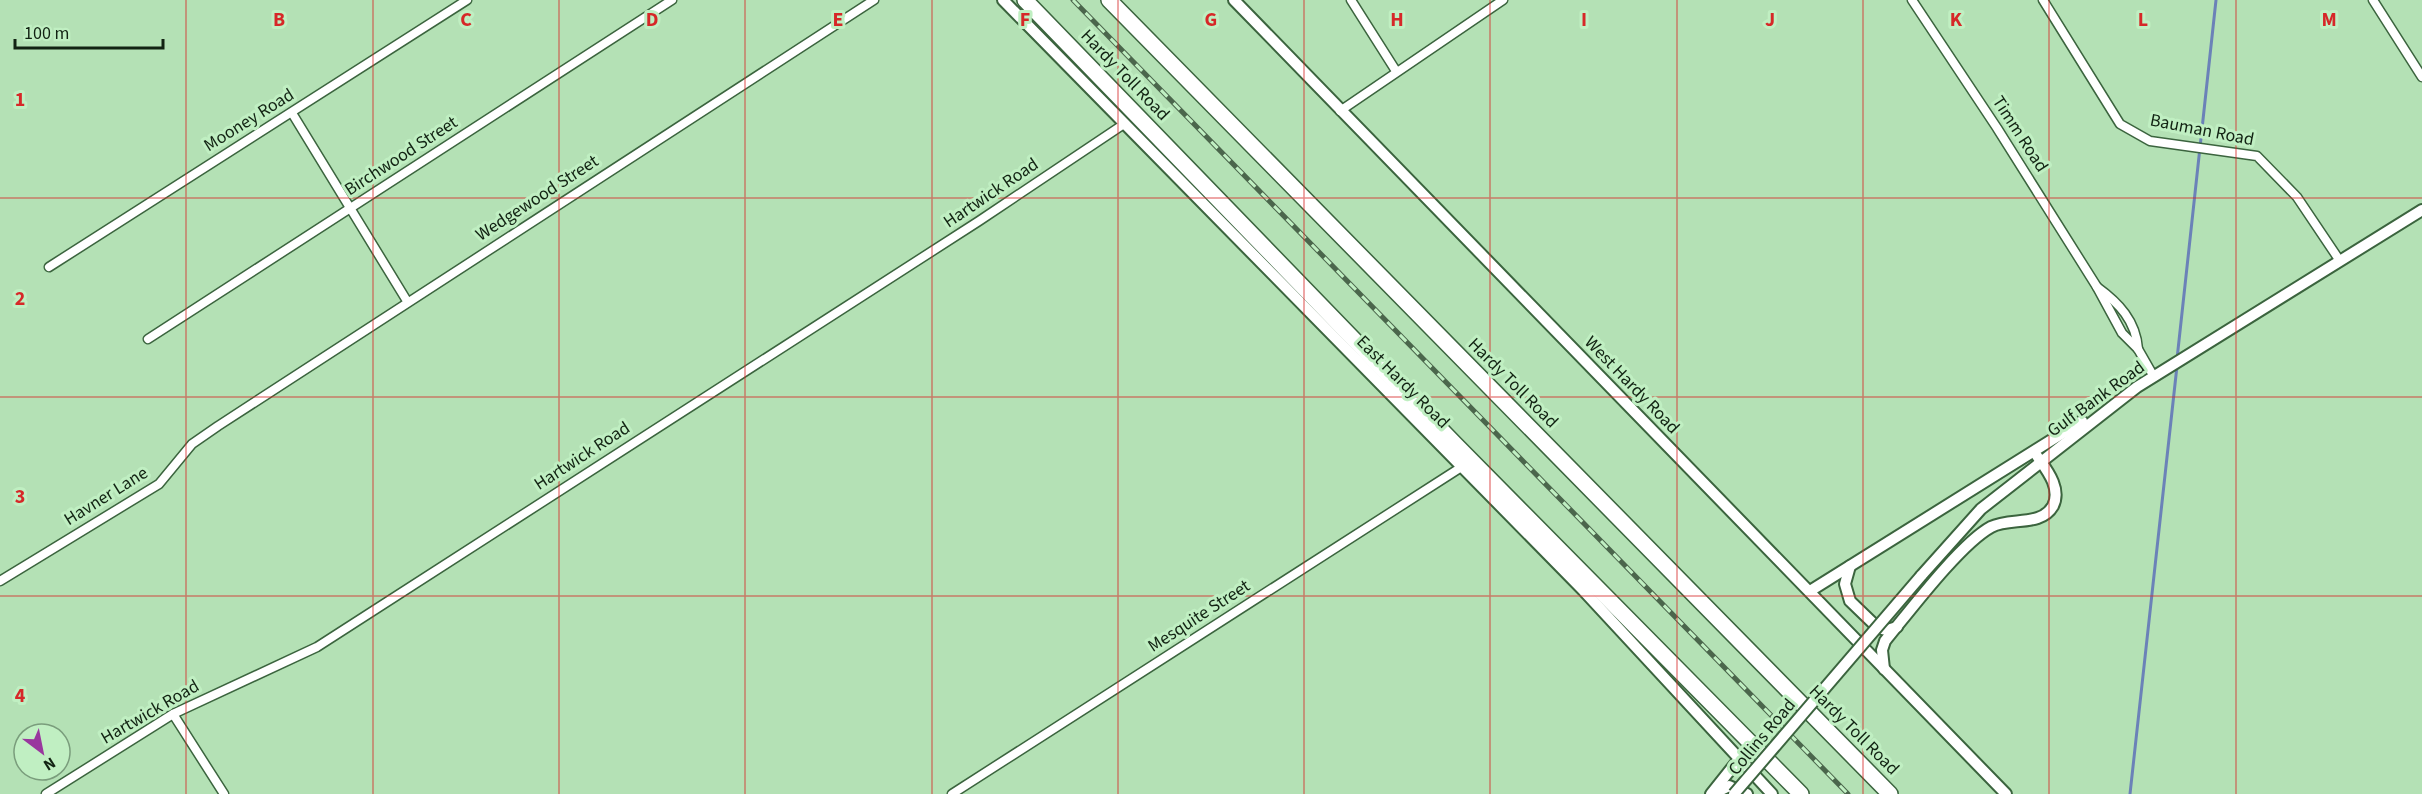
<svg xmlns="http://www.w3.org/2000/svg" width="2422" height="794" font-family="'Source Sans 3',sans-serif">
	<rect width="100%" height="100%" fill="#b4e1b5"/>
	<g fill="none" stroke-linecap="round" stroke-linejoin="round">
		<g stroke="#6b82b8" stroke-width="3">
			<polyline points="2177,359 2216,0"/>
			<polyline points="2130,794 2177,366"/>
		</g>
		<g stroke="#3b643e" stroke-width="11">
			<g id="street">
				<polyline points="1351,0 1396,71"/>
				<polyline points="1912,0 1997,128 2097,287 2122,333 2138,349 2154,377"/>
				<polyline points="2043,0 2120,124 2150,141 2257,156 2297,197 2340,261"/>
				<polyline points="2373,0 2422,77"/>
				<polyline points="1340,111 1503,0"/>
				<polyline points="292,113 407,301"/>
				<polyline points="49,267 467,0"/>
				<path d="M2097,287c22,16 39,34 41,62"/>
				<polyline points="148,339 672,0"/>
				<polyline points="0,581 159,484 192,444 218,426 874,0"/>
				<polyline points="173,714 224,794"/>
				<polyline points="46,794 173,714 317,647 979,221 1124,124"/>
				<polyline points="952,794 1463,466"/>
			</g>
		</g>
		<g stroke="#3b643e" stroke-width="14">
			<g id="secondary">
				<polyline points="1003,0 1583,590 1772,794"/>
				<polyline points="1234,0 2006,794"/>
				<polyline points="1850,566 1845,584 1850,601 1878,628 1887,630 1897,627"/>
				<polyline points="1921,576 1981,509 2137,387 2422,210"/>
				<polyline points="1810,591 2082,421"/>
				<path d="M1884,669l-2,-19 3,-9c24,-29 75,-97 106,-114 19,-10 50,0 62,-21 9,-18 -7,-37 -16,-50"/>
				<polyline points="1715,793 1729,786 1747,794"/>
				<polyline points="1711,794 1739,759"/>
			</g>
		</g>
		<g stroke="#3b643e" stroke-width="18">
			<g id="highway">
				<polyline points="1025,0 1455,444 1801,794"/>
				<polyline points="1109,0 1890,794"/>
			</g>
		</g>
		<use href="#street" stroke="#fff" stroke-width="8"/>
		<use href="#secondary" stroke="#fff" stroke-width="10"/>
		<use href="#highway" stroke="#fff" stroke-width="15"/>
		<g stroke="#4b664c" stroke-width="5">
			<polyline id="rail" points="1073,0 1848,794"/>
		</g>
		<use href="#rail" stroke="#c0efc2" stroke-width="3" stroke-dasharray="9" stroke-linecap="butt"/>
		<g stroke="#3b643e" stroke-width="14" stroke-linecap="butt">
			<polyline id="secondary-bridge" points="1734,794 1921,576"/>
		</g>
		<use href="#secondary-bridge" stroke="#fff" stroke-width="10"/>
	</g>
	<path fill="none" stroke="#d62828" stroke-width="1.5" stroke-opacity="0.55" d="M186,0v794M373,0v794M559,0v794M745,0v794M932,0v794M1118,0v794M1304,0v794M1490,0v794M1677,0v794M1863,0v794M2049,0v794M2236,0v794M0,198h2422M0,397h2422M0,596h2422"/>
	<g text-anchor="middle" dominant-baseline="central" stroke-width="6" stroke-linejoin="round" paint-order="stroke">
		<g font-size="18" fill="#122313" stroke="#c0efc2">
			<text transform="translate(1125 75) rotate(46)">Hardy Toll Road</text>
			<text transform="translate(249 120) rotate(-32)">Mooney Road</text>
			<text transform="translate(2202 130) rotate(11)">Bauman Road</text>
			<text transform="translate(2020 134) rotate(57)">Timm Road</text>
			<text transform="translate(401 156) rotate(-33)">Birchwood Street</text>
			<text transform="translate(991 193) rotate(-34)">Hartwick Road</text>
			<text transform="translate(537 198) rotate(-33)">Wedgewood Street</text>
			<text transform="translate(1403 382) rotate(45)">East Hardy Road</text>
			<text transform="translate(1513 383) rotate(45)">Hardy Toll Road</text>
			<text transform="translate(1632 385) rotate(46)">West Hardy Road</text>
			<text transform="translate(2096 399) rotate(-36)">Gulf Bank Road</text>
			<text transform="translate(582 456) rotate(-33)">Hartwick Road</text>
			<text transform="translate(106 496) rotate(-32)">Havner Lane</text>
			<text transform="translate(1199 616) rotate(-33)">Mesquite Street</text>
			<text transform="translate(150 712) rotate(-30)">Hartwick Road</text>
			<text transform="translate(1854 730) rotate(45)">Hardy Toll Road</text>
			<text transform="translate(1762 737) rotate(-50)">Collins Road</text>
		</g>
	</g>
	<g font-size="20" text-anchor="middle" font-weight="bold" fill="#d62828" stroke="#c0efc2" stroke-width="6" stroke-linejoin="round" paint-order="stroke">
		<text x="279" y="26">B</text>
		<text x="466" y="26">C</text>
		<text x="652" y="26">D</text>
		<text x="838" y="26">E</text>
		<text x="1025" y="26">F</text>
		<text x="1211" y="26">G</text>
		<text x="1397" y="26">H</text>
		<text x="1584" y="26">I</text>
		<text x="1770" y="26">J</text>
		<text x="1956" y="26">K</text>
		<text x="2143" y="26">L</text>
		<text x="2329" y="26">M</text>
		<text x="20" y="106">1</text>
		<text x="20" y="305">2</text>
		<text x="20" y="503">3</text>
		<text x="20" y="702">4</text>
	</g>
	<g transform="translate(42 752) rotate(148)"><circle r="28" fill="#c0efc2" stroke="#7a9d7c" stroke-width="1.5"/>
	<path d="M0-4.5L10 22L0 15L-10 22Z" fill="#99379e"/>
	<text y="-9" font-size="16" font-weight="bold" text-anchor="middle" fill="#122313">N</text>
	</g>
	<path d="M15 39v9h148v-9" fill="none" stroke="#122313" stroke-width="3"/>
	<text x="24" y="39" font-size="18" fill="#122313" stroke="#c0efc2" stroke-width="4.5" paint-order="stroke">100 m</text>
</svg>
